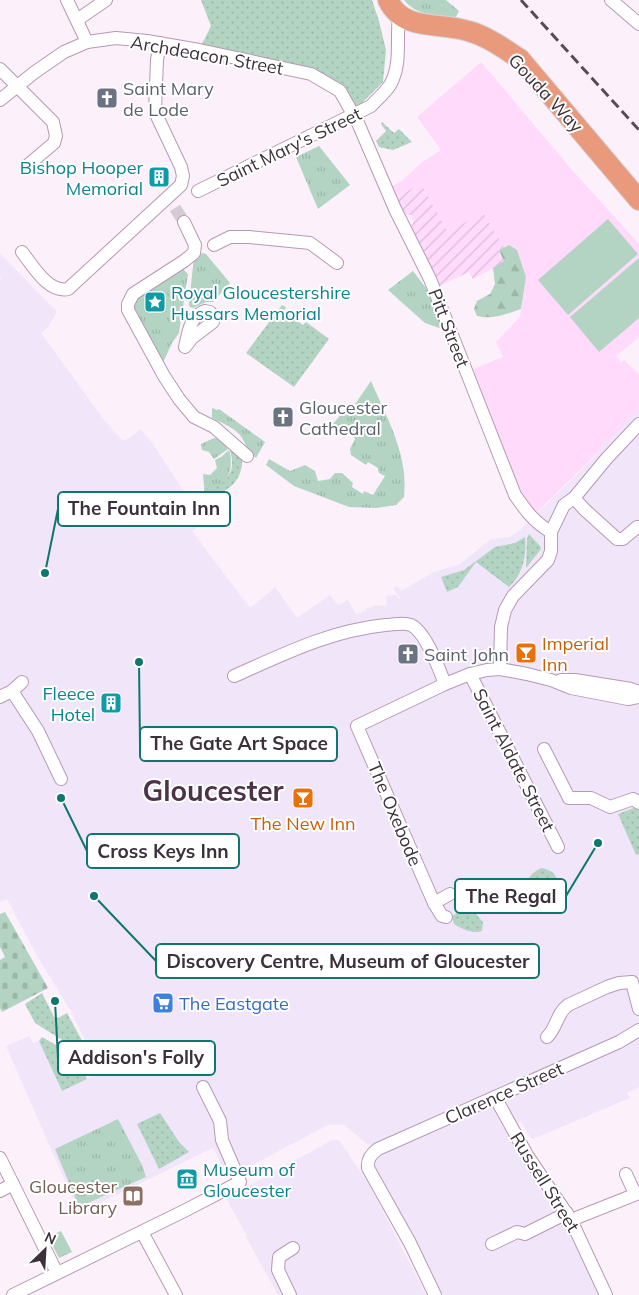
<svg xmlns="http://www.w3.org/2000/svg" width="639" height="1295" font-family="Mulish,sans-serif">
	<defs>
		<pattern id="industrial-furrows" width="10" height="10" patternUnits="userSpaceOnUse" patternTransform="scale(1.25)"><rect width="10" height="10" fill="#ffdafb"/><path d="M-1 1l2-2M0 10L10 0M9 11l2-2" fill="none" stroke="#dbbcd8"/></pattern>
		<pattern id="grass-tufts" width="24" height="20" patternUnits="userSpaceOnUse" patternTransform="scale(1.25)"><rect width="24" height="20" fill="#b4d4c3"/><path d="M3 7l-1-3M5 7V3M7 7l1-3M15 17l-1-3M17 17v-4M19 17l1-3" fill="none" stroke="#9cb6a8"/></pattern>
		<pattern id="forest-firs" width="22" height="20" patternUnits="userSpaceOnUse" patternTransform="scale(1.25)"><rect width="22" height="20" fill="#b4d4c3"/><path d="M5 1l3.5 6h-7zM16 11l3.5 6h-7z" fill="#9cb6a8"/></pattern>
		<pattern id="cemetery-stones" width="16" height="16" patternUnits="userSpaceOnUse" patternTransform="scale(1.25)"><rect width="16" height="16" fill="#b4d4c3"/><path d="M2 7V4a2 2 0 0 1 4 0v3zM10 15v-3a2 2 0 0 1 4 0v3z" fill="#9cb6a8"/></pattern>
		<pattern id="park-dots" width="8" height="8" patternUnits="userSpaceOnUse" patternTransform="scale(1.25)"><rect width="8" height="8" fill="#b4d4c3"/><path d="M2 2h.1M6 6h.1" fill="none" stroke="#9cb6a8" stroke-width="1.8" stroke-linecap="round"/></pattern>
	</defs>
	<rect width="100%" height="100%" fill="#fcf0fb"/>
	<g fill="#f1e5fa">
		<polygon points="0,253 57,312 48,327 41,333 104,420 123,441 128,438 130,438 140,429 153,444 201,518 193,523 196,528 192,531 250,608 275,587 297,618 330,595 338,605 348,600 356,614 366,611 366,608 373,607 374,605 387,606 386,596 397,595 398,599 400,598 393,588 397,586 401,591 434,572 460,564 491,539 509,537 518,532 567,484 593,458 605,440 639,407 639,1087 627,1093 630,1098 533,1139 530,1137 521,1121 517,1123 506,1103 494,1110 501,1125 578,1249 599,1295 441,1295 375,1170 373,1159 376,1158 371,1147 344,1125 328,1125 228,1178 213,1148 79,1213 6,1046 29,1036 33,1043 39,1041 62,1091 100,1072 71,1011 37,956 7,899 0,902 0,280 1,279 0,277"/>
		<polygon points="332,1140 339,1140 370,1186 426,1295 278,1295 246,1237 247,1236 226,1198"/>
	</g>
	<polygon fill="url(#industrial-furrows)" points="421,184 448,232 483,212 504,247 499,250 505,262 473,279 469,272 439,286 411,228 414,220 411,215 405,215 395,197"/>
	<polygon fill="#ffdafb" points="481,62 573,171 639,244 639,337 616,356 621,362 624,360 639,374 639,409 608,441 605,440 601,448 594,456 536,513 524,499 517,483 471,370 503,357 496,342 520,317 526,277 509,245 504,247 483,212 448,232 421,184 395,197 391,186 402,181 421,163 441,150 417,117"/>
	<g fill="url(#grass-tufts)">
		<path d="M404,0h42l13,11 -3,6c-18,-2 -40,-1 -52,-17z"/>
		<polygon points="319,146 350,185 318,209 296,157"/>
		<polygon points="203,253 206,254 230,283 213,302 206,302 193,308 190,307 189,304 194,257"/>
		<polygon points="183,269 188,274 179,333 172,343 162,365 133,306 137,296"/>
		<polygon points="413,271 429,292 442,329 425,323 388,290"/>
		<path d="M371,381c16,37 38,75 33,116l-8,8 -19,3 -28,-1 -55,-21 -28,-21 3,-6 21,12 15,-6 10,6 3,10 12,-2 5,-6h7l11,10 -1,4 11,7 1,-3 9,4 12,-19 -6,-3 -1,-5 -10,-6 -2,3 -15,-10 -1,-6 5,-10c-4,-9 -14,-9 -22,-15l9,-11 9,-3z"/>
		<path d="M212,408l5,2 2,-1 46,33 -9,16c-10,-7 -9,-14 -16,-23 -7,-8 -18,-12 -28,-17z"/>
		<polygon points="214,438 219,439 228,449 214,459 209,452 202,450 201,444"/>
		<path d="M229,450c6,17 -2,45 -25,37l-1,-13 7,1 7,-7 -2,-8 6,-3z"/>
		<polygon points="118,1119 142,1165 146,1177 79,1207 55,1149"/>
		<polygon points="61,1231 72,1252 59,1258 48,1237"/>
	</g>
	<path fill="url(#forest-firs)" d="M509,245l8,5 9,27 -5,32c-15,5 -28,11 -44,7l-3,-7 3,-8 13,-7 5,-10 -2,-16 11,-7 -5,-11z"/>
	<polygon fill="url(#cemetery-stones)" points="5,912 48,988 2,1012 0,1008 0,960 5,957 0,947 0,914"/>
	<g fill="url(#park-dots)">
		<polygon points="201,0 372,0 379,21 386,50 383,82 361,104 350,107 311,74 199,50 211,26"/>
		<polygon points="382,122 394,133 399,129 412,142 393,150 379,147 376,141 386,131 381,124"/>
		<polygon points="282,305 286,307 284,311 303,325 306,322 329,339 294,387 246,353"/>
		<path d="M230,449l12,8c2,23 -15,39 -38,38v-8c14,5 27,-9 28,-22 1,-6 -2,-12 -2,-16z"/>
		<polygon points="529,534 540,546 541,549 526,568 527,539"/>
		<path d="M525,537c2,17 -2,38 -16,50l-33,-25 -18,25 -11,5 -6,-15 23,-7 31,-23 20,-4z"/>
		<polygon points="636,807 639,809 639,854 636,855 618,814"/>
		<path d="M541,868c11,2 15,6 18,16 -10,16 -23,18 -40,13 5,-12 9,-23 22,-29z"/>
		<path d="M466,910l9,3 8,9 -1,9c-9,3 -20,-2 -28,-7l-2,-8 8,-5z"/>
		<polygon points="42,993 54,1017 58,1018 67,1013 86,1048 83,1053 35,1023 25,1004"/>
		<polygon points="42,1037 75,1056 87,1079 62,1091 39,1041"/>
		<polygon points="160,1113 179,1142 189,1152 159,1169 137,1124"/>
	</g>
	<g fill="#b4d4c3">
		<polygon points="608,219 638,254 568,315 538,280"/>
		<polygon points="639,258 639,318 599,352 570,317"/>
	</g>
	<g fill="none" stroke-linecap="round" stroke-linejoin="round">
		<polyline stroke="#d6cad5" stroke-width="12" stroke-dasharray="12 6" stroke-linecap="butt" points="175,208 184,222"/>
		<g stroke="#b699b3" stroke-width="14">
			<g id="minor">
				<polyline points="67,0 87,42"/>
				<polyline points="611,0 639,24"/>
				<polyline points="77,20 106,0"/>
				<polyline points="0,69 53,122 56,136 54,143 28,165"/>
				<path d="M0,100l35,-28 29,-20 23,-10 29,-4 31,3 52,9 112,24 29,17 18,32 37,86 35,70 85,216c11,16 19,27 36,37"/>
				<path d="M198,191l173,-85c6,-7 14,-13 19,-21 12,-20 6,-46 9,-69"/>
				<polyline points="184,222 195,245 194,253 184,261 133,294 128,304 128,310 164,376 179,399 194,417 214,427 247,456"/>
				<polyline points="214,245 230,237 249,237 310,243 337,263"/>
				<path d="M22,252c11,14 26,41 46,37l113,-104 2,-9 -2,-9 -26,-55 2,-52 3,-17"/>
				<path d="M205,311l5,1 3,4v6l-21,16 -7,9c3,-13 5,-32 20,-36z"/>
				<polyline points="574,498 584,509 617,539 623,539 637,527"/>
				<polyline points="500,669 501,627 505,610 513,596 548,560 551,551 551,532 564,505 574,498 607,458 639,424"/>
				<polyline points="470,674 558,847"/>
				<path d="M234,676c50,-22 95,-45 151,-51 7,0 18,-3 26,0 15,7 28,44 34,59"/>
				<polyline points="561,680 575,680 631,689 639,692"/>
				<polyline points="12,691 38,731 61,779"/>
				<polyline points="0,697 12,691 22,682"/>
				<polyline points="544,749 569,798 591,798 610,807 633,799 639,803"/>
				<polyline points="434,903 357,726 445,684 470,674 487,670 500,669 527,674 551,680 571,688 628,699 639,697"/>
				<polyline points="446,917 442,916 434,903 450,894"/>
				<path d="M547,1037c10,-9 9,-23 21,-32l39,-18 12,-4 13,-1 7,27"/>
				<polyline points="495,1097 527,1155 571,1220 606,1295"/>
				<polyline points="0,1158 57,1273"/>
				<polyline points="626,1174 635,1194"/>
				<polyline points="0,1191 13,1184"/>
				<polyline points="571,1220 639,1193"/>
				<polyline points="142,1232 176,1295"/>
				<polyline points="492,1244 517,1232 525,1234 567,1213"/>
				<polyline points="13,1295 184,1211 240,1182 222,1140 220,1121 203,1087"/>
				<polyline points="290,1295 278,1270 279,1257 293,1248"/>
				<path d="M435,1295l-25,-52 -42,-75c-1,-9 3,-14 10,-19l241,-107 20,-12"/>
			</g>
		</g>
		<g stroke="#d4d2d4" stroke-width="22">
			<path id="primary" d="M388,0c15,32 52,22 80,31 19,5 35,17 52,28l119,141"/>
		</g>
		<use href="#minor" stroke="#fff" stroke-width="12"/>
		<use href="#primary" stroke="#e99a7c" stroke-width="20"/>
		<polyline stroke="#574c56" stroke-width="3" stroke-dasharray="10 5" stroke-linecap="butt" points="521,0 639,130"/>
	</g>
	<defs>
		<g id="church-square" transform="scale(1.125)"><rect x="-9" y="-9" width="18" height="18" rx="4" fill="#6b7280" stroke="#fff"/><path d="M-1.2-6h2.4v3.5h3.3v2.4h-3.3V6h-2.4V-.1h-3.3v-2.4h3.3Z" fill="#fff"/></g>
		<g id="building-square" transform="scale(1.125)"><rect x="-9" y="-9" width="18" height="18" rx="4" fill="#0f9aa8" stroke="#fff"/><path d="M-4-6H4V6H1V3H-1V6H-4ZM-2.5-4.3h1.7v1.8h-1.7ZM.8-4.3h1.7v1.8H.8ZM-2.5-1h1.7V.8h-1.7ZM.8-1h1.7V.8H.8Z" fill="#fff"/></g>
		<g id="sight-square" transform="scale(1.125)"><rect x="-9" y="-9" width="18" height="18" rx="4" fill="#0f9aa8" stroke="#fff"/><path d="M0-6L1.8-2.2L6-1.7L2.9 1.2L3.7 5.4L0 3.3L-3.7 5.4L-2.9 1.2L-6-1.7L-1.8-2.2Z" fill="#fff"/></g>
		<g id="bar-square" transform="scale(1.125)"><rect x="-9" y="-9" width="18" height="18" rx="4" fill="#e8710a" stroke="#fff"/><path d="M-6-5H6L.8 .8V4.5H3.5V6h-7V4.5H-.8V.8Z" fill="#fff"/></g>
		<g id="supermarket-square" transform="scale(1.125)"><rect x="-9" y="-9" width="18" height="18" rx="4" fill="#3f7fe0" stroke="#fff"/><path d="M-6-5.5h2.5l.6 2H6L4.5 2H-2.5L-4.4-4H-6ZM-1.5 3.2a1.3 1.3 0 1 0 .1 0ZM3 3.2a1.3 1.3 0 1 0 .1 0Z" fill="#fff"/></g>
		<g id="museum-square" transform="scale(1.125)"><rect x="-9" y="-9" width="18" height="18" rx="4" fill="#0f9aa8" stroke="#fff"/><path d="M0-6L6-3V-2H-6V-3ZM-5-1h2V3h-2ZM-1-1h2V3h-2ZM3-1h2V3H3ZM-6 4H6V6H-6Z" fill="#fff"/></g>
		<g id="library-square" transform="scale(1.125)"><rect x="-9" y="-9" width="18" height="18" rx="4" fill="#8d6e63" stroke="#fff"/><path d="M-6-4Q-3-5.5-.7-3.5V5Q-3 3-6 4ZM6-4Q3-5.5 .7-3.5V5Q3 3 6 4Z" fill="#fff"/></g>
	</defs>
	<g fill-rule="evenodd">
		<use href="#church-square" x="107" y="98"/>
		<use href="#building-square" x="159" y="177"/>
		<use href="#sight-square" x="155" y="302"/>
		<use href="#church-square" x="283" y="417"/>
		<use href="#bar-square" x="526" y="653"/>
		<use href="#church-square" x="408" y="654"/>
		<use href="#building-square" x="111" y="703"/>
		<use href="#bar-square" x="303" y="798"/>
		<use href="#supermarket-square" x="163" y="1003"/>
		<use href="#museum-square" x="187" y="1179"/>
		<use href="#library-square" x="133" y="1196"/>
	</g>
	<g text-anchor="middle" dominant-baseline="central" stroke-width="4" stroke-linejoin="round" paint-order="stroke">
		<g font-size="18" fill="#3c313b" stroke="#fff">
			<text transform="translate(207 55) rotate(10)">Archdeacon Street</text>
			<text transform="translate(546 93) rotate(47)">Gouda Way</text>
			<text transform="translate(289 147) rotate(-26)">Saint Mary's Street</text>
			<text transform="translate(449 328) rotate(69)">Pitt Street</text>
			<text transform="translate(514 760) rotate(63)">Saint Aldate Street</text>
			<text transform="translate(395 814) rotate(67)">The Oxebode</text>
			<text transform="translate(504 1093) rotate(-24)">Clarence Street</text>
			<text transform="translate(545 1182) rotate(58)">Russell Street</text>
		</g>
		<g font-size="18" fill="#5b616d" stroke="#fff" text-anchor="start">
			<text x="123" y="88">Saint Mary<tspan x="123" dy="21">de Lode</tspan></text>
			<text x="299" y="407">Gloucester<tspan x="299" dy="21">Cathedral</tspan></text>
			<text x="424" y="654">Saint John</text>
		</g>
		<g font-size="18" fill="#0d838f" stroke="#fff" text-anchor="end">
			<text x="143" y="167">Bishop Hooper<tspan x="143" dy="21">Memorial</tspan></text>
			<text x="171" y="292" text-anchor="start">Royal Gloucestershire<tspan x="171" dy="21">Hussars Memorial</tspan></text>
			<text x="95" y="693">Fleece<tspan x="95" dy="21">Hotel</tspan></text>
			<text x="203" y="1169" text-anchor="start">Museum of<tspan x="203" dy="21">Gloucester</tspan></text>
		</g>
		<g font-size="18" fill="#c56008" stroke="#fff" text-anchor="start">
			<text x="542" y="643">Imperial<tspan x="542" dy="21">Inn</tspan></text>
			<text x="303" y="823" text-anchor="middle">The New Inn</text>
		</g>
		<g font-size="18" fill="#366cbe" stroke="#fff" text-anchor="start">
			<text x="179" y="1003">The Eastgate</text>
		</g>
		<g font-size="18" fill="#785e54" stroke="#fff" text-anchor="end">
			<text x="117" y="1186">Gloucester<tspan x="117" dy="21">Library</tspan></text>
		</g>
		<g font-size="28" font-weight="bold" fill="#4b3449" stroke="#fff">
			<text x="213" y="790">Gloucester</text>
		</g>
	</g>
	<path fill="none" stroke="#0f766e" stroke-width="2" d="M45 573L58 509M139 662L140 744M61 798L87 851M598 843L566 896M94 896L156 961M55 1001L58 1058"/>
	<g fill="#0f766e" stroke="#fff" stroke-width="2">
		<circle cx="45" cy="573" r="5"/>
		<circle cx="139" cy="662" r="5"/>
		<circle cx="61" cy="798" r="5"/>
		<circle cx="598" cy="843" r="5"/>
		<circle cx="94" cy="896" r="5"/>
		<circle cx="55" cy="1001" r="5"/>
	</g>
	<g fill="#fff" stroke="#0f766e" stroke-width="2">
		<rect x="58" y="492" width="172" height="34" rx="5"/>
		<rect x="140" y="727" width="197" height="34" rx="5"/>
		<rect x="87" y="834" width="152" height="34" rx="5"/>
		<rect x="455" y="879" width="111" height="34" rx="5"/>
		<rect x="156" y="944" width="383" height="34" rx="5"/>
		<rect x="58" y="1041" width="157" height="34" rx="5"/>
	</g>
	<g font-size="19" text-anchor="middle" font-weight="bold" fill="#3c313b">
		<text x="144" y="515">The Fountain Inn</text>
		<text x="239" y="750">The Gate Art Space</text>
		<text x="163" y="858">Cross Keys Inn</text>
		<text x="511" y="903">The Regal</text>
		<text x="348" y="968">Discovery Centre, Museum of Gloucester</text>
		<text x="136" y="1064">Addison's Folly</text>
	</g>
	<g transform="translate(45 1250) rotate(25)" stroke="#ffffff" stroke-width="4" paint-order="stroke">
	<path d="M0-4L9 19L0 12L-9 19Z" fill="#3c313b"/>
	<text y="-8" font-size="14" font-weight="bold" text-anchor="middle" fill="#3c313b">N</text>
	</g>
</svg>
